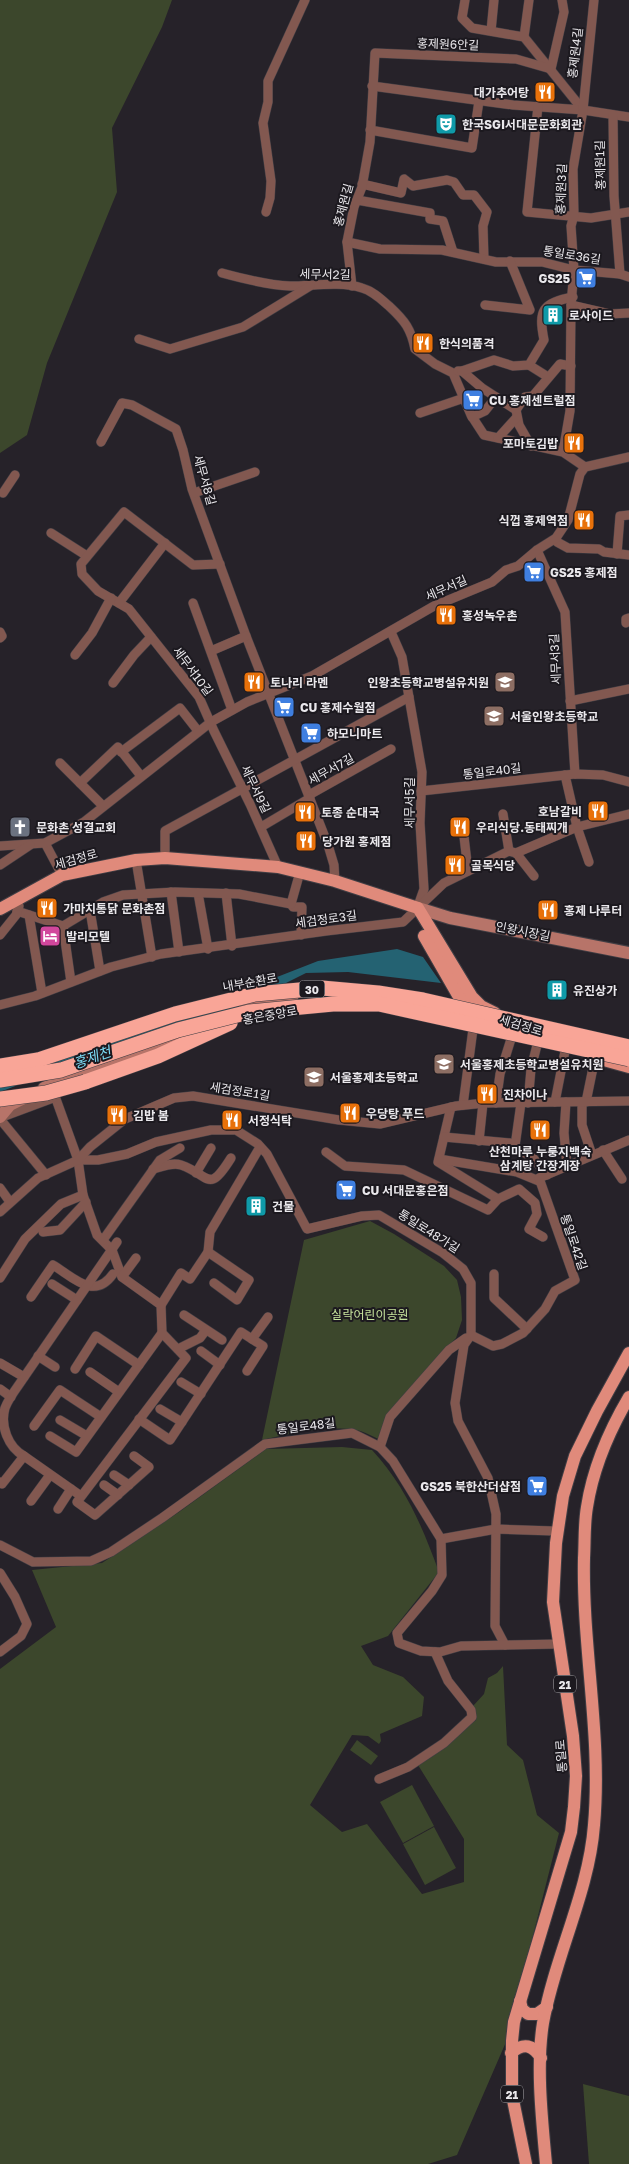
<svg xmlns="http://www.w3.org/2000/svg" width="629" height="2164" font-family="'Golos Text','Noto Sans KR',sans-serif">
	<rect width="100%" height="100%" fill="#262229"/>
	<g fill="#3c472c">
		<polygon points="0,0 172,0 162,27 112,128 117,192 47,363 27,435 0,453"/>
		<path d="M370,1221l24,13 50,32 13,14 4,17 1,23 -6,18 -34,36 -41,66c-8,-3 -17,-9 -26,-10 -30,-5 -63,3 -93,10l42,-200z"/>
		<path d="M342,1447l30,3c34,37 50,76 67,122l-51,64 -27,10 12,19 30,12 21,20 -2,19 -42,18 1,7 -2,3 -11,-8 -16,-1 -42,70 32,27 25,-8 55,70 42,-12v-43l-46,-74 58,-45 -3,-14 11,-12 4,-16 9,-5 6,-7 4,79 16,15 14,55 22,18 -53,209 -49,113 -29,9h-428v-495l56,-42 -24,-57 70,-7 77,-51 87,-63z"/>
		<polygon points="357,1740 378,1756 371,1765 350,1750"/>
		<polygon points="412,1785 434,1826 403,1843 380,1802"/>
		<polygon points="434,1827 456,1868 425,1885 403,1844"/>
		<polygon points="583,2084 629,2096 629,2164 589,2164"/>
	</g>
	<polygon fill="#246272" points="397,949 423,957 441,983 348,972 306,973 218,1017 71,1064 0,1092 0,1084 20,1073 228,996 318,961"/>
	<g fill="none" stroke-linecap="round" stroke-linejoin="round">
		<g stroke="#413e44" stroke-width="10">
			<g id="street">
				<polyline points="465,0 462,18 472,28 524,37 583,110"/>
				<polyline points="491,31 494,0"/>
				<polyline points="524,37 529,0"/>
				<polyline points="372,86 513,105 583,110 629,117"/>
				<polyline points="538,106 527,212 591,218 629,212"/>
				<polyline points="613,115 614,196 620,274"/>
				<polyline points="370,130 472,148 479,101"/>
				<polyline points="362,184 401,193 404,179 413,186 447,180 454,182 463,195 474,195 487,212 483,226 484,259"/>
				<polyline points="357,200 430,213 430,219 443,221 453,252"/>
				<polyline points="266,212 270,198 271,181 263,123 268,102 268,81 305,0"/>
				<polyline points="347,242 380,249 442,250 496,262 542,262 574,270 620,274 629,277"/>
				<path d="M222,273c22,6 45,12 68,13 23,0 50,-5 72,2 11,3 20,12 28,19 15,14 21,22 25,42l20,15 18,9 18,42 13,20 79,17 22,15"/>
				<polyline points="352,286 347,242 354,207 362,187 370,142 375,53 516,59 551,69 564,12 562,0"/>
				<polyline points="485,305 530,310 510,261"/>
				<polyline points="571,305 610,314 629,313"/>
				<polyline points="139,339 170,349 243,327 310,286"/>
				<polyline points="529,365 548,377"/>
				<polyline points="458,371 462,371 482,388 516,410 519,425 531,446"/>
				<path d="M462,371l32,-11 19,6 16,-1 15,-25c-6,-30 -2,-37 29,-43"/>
				<polyline points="516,410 525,397 533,396 560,364 571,366"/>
				<polyline points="420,413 464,398"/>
				<polyline points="472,417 485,411 496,397"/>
				<polyline points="498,438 517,417"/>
				<polyline points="101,442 122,403 132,405 176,429 183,450 192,489 246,636 328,845 334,865 335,881"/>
				<polyline points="563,452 570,411 571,305 574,270 571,226 574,215 573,169 583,110 594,0"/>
				<polyline points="3,493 15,475"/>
				<polyline points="194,493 255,472"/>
				<polyline points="51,533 87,556"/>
				<polyline points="556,538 557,542 568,548 599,549 604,552 629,555"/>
				<polyline points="537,550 565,612 575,774"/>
				<polyline points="617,554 620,516 629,515"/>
				<polyline points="220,564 193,565 124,512 81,564 82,574 98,591 129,609 199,697 214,731 250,804 278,867"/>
				<polyline points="119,603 165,543"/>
				<polyline points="193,603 232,710"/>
				<polyline points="626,623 626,619 629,618"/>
				<polyline points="0,632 2,636 0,638"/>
				<polyline points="391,632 402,657 422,772 420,823 424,889 418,906"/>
				<polyline points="211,651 246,636"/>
				<polyline points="75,655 92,633 111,598"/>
				<polyline points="113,683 134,655 151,637"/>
				<polyline points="570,701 629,689"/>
				<polyline points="121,752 180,708 198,731"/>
				<polyline points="60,763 103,806"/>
				<polyline points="565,775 577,827 589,862"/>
				<polyline points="80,783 118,747 141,776"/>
				<polyline points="421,791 575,774 603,775 629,782"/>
				<polyline points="309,795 391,749"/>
				<polyline points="503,814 509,851"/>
				<polyline points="261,827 310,798"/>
				<polyline points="463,828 468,871"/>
				<polyline points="45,843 62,875"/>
				<polyline points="0,846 45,843 84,822 211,722 247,702 312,676 434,606 492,582 506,570 518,566 537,550 556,538 568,520 580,474 585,467 629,457"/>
				<polyline points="516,853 534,876"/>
				<polyline points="165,858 165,831 409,697"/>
				<polyline points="136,860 152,957"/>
				<polyline points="0,865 30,845"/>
				<polyline points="171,892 179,952"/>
				<polyline points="198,893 208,949"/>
				<polyline points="226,893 232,946"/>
				<polyline points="291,904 293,907 302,907 301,935"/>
				<polyline points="90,910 100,971"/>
				<polyline points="17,911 63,926 103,902 123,895 175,892 239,894 291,904 300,872"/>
				<polyline points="29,915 42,993"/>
				<polyline points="63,926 71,982"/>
				<polyline points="0,935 16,915 19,906"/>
				<polyline points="0,1005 35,996 111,967 161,954 326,931 403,922 444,883 509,851 516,853 577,827 629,814"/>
				<polyline points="52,1088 78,1160 83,1195 97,1235 112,1250 122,1277 161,1305 162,1333 186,1358 77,1502 95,1515 149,1467 134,1456"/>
				<polyline points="555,1102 565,1051"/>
				<polyline points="566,1102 564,1133 567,1166"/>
				<polyline points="582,1102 582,1125 592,1155"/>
				<polyline points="586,1102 595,1058"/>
				<polyline points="496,1103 500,1074 511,1039"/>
				<polyline points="528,1103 531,1069 537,1045"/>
				<polyline points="463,1105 473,1029"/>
				<polyline points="451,1107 438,1162 498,1199"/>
				<polyline points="2,1117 53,1098"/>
				<polyline points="0,1119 46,1175"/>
				<polyline points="444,1137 510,1143 534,1159 547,1175"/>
				<polyline points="479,1141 483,1103"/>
				<polyline points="515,1146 521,1103"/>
				<polyline points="603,1150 622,1179"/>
				<polyline points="326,1152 345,1166 404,1170 488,1210 498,1199 519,1189 535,1203 537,1214 529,1229 543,1237"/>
				<polyline points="439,1159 517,1172 539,1181"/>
				<polyline points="78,1160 98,1160 127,1154 156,1142 211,1130 236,1130 258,1144 267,1154 307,1229 362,1216 379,1215 443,1253 463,1269 471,1283 471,1335 464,1345 455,1403 458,1421 488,1478 496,1514 495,1626 505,1645"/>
				<path d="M153,1169c8,-2 19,-7 28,-4 29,10 27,30 50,-7"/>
				<polyline points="196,1173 211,1148"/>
				<polyline points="0,1188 10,1202"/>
				<polyline points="0,1212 38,1178 78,1160 90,1147 125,1119 174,1098 193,1096 339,1120 380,1124 456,1106 485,1103 629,1101"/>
				<polyline points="43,1232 60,1230 86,1202"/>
				<polyline points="103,1240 160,1160 180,1148"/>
				<polyline points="208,1252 210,1232 260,1147"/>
				<polyline points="494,1274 494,1298 527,1329"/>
				<polyline points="122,1277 136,1258"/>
				<polyline points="0,1278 25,1239 61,1204 83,1195"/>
				<polyline points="52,1284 77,1300"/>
				<path d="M31,1297l22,-32c20,12 41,36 60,9"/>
				<polyline points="161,1305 181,1273 190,1279 208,1252 249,1280 237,1300 214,1283"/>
				<polyline points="184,1315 222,1340"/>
				<polyline points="471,1335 493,1346 502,1344 523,1333 545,1309 555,1291 575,1280 539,1178 629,1140"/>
				<polyline points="252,1339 268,1317"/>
				<polyline points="178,1349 200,1338 206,1330"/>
				<polyline points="201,1351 220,1365"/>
				<polyline points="38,1356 55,1367"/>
				<polyline points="0,1363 24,1377"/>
				<polyline points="75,1369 96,1336 139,1365"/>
				<polyline points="90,1372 119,1392"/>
				<polyline points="181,1382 201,1394"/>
				<polyline points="0,1389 11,1397"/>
				<polyline points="160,1409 182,1422"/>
				<polyline points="139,1419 170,1440 241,1332 263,1346 247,1371"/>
				<polyline points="60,1420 87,1436"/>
				<polyline points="34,1426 60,1390 101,1417"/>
				<polyline points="50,1436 76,1452 162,1333"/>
				<polyline points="380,1447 390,1417 449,1350 466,1338"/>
				<path d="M24,1456c-16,-9 -24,-30 -19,-48 3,-8 8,-15 13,-22l99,-144"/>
				<polyline points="114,1475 129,1485"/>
				<polyline points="0,1482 2,1484 24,1456 81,1496"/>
				<polyline points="104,1485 118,1495"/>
				<polyline points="31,1501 50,1475"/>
				<polyline points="58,1509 71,1489"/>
				<polyline points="441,1539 496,1529 554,1531"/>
				<polyline points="0,1545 33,1562 91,1561 111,1552 162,1518 265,1444 352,1433 380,1447 393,1461 441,1539 442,1575 432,1591 397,1633 399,1643 421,1651 440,1652 461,1646 559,1644"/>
				<polyline points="0,1573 15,1597 27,1624 21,1636 0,1652"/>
				<polyline points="379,1779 408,1767 444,1743 472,1717 471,1710 448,1681 435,1652"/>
			</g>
		</g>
		<g stroke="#413e44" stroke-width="14">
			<g id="secondary">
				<polyline points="418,908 450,918 629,953"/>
				<polyline points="245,1007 292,998"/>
				<polyline points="44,1088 153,1048 179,1035"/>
				<polyline points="0,1117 10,1105 24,1098"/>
			</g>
		</g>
		<g stroke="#413e44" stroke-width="14">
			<g id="primary">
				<polyline points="0,909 62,875 136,860 165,858 278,867 335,881 418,908 472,997 481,1006 495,1013"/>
				<polyline points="424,936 459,997 473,1014"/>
				<polyline points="600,1059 629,1067"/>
				<polyline points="520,2001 522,2009 528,2014 537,2014 547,2007"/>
				<path d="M511,2053c13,-11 22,-8 30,5"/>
				<polyline points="526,2164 512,2095 512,2041 514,2022 571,1832 574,1807 576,1776 573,1736 553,1602 556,1543 563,1496 575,1456 597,1411 629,1353"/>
				<path d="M546,2164c-4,-44 -10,-98 -3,-141 12,-67 46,-131 51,-198 8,-89 -12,-178 -10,-267 1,-17 0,-34 3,-51 6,-39 22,-76 42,-110"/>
			</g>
		</g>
		<g stroke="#413e44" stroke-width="16">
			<polyline id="highway" points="85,1082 158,1056 230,1023"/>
		</g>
		<use href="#street" stroke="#825850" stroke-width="9"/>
		<use href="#secondary" stroke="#b77469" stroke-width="12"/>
		<use href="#primary" stroke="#e08a7b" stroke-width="12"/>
		<use href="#highway" stroke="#f9a597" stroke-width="15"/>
		<g stroke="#413e44" stroke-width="16" stroke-linecap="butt">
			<g id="highway-bridge">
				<polyline points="0,1066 38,1060 175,1014 255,994 322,988 378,993 423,1000 629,1047"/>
				<polyline points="0,1080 61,1070 178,1030 249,1012 333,1004 379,1004 629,1059"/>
				<polyline points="0,1099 46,1093 85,1082"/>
			</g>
		</g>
		<use href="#highway-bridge" stroke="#f9a597" stroke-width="15"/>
	</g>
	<defs>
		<g id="restaurant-square" transform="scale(1.125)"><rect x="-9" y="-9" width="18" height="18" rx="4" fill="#e8710a" stroke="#1c191f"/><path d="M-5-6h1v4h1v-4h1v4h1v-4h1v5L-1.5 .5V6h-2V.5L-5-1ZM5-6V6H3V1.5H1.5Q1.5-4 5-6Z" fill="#fff"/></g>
		<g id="theatre-square" transform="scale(1.125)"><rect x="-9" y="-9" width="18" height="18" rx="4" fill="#0f9aa8" stroke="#1c191f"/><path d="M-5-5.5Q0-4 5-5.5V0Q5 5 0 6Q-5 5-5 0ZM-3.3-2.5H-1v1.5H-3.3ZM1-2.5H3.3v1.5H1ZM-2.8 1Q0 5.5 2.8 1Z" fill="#fff"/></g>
		<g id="supermarket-square" transform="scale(1.125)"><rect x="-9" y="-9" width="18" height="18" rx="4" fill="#3f7fe0" stroke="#1c191f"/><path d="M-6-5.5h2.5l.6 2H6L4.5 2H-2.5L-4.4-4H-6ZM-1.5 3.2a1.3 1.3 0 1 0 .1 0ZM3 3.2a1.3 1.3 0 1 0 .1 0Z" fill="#fff"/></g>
		<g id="building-square" transform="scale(1.125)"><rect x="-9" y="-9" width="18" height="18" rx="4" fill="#0f9aa8" stroke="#1c191f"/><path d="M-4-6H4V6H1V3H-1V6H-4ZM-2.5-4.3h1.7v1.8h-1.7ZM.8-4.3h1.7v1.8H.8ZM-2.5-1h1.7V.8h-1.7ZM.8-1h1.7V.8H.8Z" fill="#fff"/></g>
		<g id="school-square" transform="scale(1.125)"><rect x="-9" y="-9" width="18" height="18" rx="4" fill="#8d6e63" stroke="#1c191f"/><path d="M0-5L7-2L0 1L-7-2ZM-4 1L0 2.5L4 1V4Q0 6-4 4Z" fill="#fff"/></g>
		<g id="church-square" transform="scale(1.125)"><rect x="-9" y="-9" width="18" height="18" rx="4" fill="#6b7280" stroke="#1c191f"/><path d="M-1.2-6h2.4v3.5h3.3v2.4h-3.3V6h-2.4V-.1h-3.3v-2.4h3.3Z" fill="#fff"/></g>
		<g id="hotel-square" transform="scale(1.125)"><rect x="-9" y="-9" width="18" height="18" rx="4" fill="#d1479c" stroke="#1c191f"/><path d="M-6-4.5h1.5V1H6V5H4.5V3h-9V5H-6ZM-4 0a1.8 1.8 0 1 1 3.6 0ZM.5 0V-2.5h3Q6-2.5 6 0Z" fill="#fff"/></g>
	</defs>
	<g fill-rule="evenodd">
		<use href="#restaurant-square" x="545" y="92"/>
		<use href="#theatre-square" x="446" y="124"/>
		<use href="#supermarket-square" x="586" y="278"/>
		<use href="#building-square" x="553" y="315"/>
		<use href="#restaurant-square" x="423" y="343"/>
		<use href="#supermarket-square" x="473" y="400"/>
		<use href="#restaurant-square" x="574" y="443"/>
		<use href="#restaurant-square" x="584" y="520"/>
		<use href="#supermarket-square" x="534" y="572"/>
		<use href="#restaurant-square" x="446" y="615"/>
		<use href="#restaurant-square" x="254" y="682"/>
		<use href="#school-square" x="505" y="682"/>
		<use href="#supermarket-square" x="284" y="707"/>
		<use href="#school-square" x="494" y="716"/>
		<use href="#supermarket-square" x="311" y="733"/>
		<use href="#restaurant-square" x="598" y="811"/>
		<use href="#restaurant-square" x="305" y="812"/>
		<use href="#church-square" x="20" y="827"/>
		<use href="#restaurant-square" x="460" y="827"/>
		<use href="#restaurant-square" x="306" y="841"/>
		<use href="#restaurant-square" x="455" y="865"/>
		<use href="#restaurant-square" x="47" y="908"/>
		<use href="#restaurant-square" x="548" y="910"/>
		<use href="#hotel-square" x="50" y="936"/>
		<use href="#building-square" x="557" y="990"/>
		<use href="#school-square" x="444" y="1064"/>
		<use href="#school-square" x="314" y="1077"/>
		<use href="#restaurant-square" x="487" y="1094"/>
		<use href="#restaurant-square" x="350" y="1113"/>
		<use href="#restaurant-square" x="117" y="1115"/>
		<use href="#restaurant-square" x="232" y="1120"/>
		<use href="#restaurant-square" x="540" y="1130"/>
		<use href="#supermarket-square" x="346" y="1190"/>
		<use href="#building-square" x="256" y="1206"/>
		<use href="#supermarket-square" x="537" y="1486"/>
	</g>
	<g text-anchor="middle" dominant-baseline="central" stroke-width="4" stroke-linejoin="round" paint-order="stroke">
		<g fill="#1c191f" stroke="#acaaae" stroke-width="1">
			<rect x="299.5" y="980.5" width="25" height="17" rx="4"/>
			<rect x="554" y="1675.5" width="22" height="17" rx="4"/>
			<rect x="501" y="2085.5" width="22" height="17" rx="4"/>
		</g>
		<g font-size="11" font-weight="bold" fill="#eae8ec">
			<text x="312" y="989">30</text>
			<text x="565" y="1684">21</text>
			<text x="512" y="2094">21</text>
		</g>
		<g font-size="12" fill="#eae8ec" stroke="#1c191f">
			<text transform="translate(448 44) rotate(2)">홍제원6안길</text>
			<text transform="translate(575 53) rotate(-83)">홍제원4길</text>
			<text transform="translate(600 165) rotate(-91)">홍제원1길</text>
			<text transform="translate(561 189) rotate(-88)">홍제원3길</text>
			<text transform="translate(343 205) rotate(-75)">홍제원길</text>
			<text transform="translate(572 255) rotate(9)">통일로36길</text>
			<text transform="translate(325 274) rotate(1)">세무서2길</text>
			<text transform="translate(205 480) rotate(74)">세무서8길</text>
			<text transform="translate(446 588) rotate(-24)">세무서길</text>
			<text transform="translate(555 659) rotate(-93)">세무서3길</text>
			<text transform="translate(193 671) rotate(53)">세무서10길</text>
			<text transform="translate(331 769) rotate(-29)">세무서7길</text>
			<text transform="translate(492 771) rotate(-7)">통일로40길</text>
			<text transform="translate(256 789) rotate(64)">세무서9길</text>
			<text transform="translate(409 803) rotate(-90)">세무서5길</text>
			<text transform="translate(76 859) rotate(-16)">세검정로</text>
			<text transform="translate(326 919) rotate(-8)">세검정로3길</text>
			<text transform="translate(523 931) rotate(11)">인왕시장길</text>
			<text transform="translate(250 982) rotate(-10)">내부순환로</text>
			<text transform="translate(270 1015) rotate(-10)">홍은중앙로</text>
			<text transform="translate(521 1025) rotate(17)">세검정로</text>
			<text transform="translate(240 1091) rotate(9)">세검정로1길</text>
			<text transform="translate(429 1231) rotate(32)">통일로48가길</text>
			<text transform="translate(574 1242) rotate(71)">통일로42길</text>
			<text transform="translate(306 1426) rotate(-7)">통일로48길</text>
			<text transform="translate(561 1756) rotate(-94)">통일로</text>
		</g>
		<g font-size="12" font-weight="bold" fill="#eae8ec" stroke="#1c191f" text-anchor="start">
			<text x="529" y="92" text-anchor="end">대가추어탕</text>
			<text x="462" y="124">한국SGI서대문문화회관</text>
			<text x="570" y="278" text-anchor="end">GS25</text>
			<text x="569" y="315">로사이드</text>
			<text x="439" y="343">한식의품격</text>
			<text x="489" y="400">CU 홍제센트럴점</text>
			<text x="558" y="443" text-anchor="end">포마토김밥</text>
			<text x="568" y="520" text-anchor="end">식껍 홍제역점</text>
			<text x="550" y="572">GS25 홍제점</text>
			<text x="462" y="615">홍성녹우촌</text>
			<text x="270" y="682">토나리 라멘</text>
			<text x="489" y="682" text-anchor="end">인왕초등학교병설유치원</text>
			<text x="300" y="707">CU 홍제수월점</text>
			<text x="510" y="716">서울인왕초등학교</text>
			<text x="327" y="733">하모니마트</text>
			<text x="582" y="811" text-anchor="end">호남갈비</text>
			<text x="321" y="812">토종 순대국</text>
			<text x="36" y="827">문화촌 성결교회</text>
			<text x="476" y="827">우리식당.동태찌개</text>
			<text x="322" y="841">당가원 홍제점</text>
			<text x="471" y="865">골목식당</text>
			<text x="63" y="908">가마치통닭 문화촌점</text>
			<text x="564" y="910">홍제 나루터</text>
			<text x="66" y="936">발리모텔</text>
			<text x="573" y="990">유진상가</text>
			<text x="460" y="1064">서울홍제초등학교병설유치원</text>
			<text x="330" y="1077">서울홍제초등학교</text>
			<text x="503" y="1094">진차이나</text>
			<text x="366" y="1113">우당탕 푸드</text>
			<text x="133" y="1115">김밥 봄</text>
			<text x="248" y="1120">서정식탁</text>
			<text x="540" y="1151" text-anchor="middle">산천마루 누룽지백숙<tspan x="540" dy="14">삼계탕 간장게장</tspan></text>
			<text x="362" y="1190">CU 서대문홍은점</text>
			<text x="272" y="1206">건물</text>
			<text x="521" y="1486" text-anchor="end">GS25 북한산더샵점</text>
		</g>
		<g font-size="12" fill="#c7e49d" stroke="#1c191f">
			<text x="370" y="1314">실락어린이공원</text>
		</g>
		<g font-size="14" font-style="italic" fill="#7bdaf4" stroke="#1c191f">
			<text transform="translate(92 1057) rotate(-20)">홍제천</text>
		</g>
	</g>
</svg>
